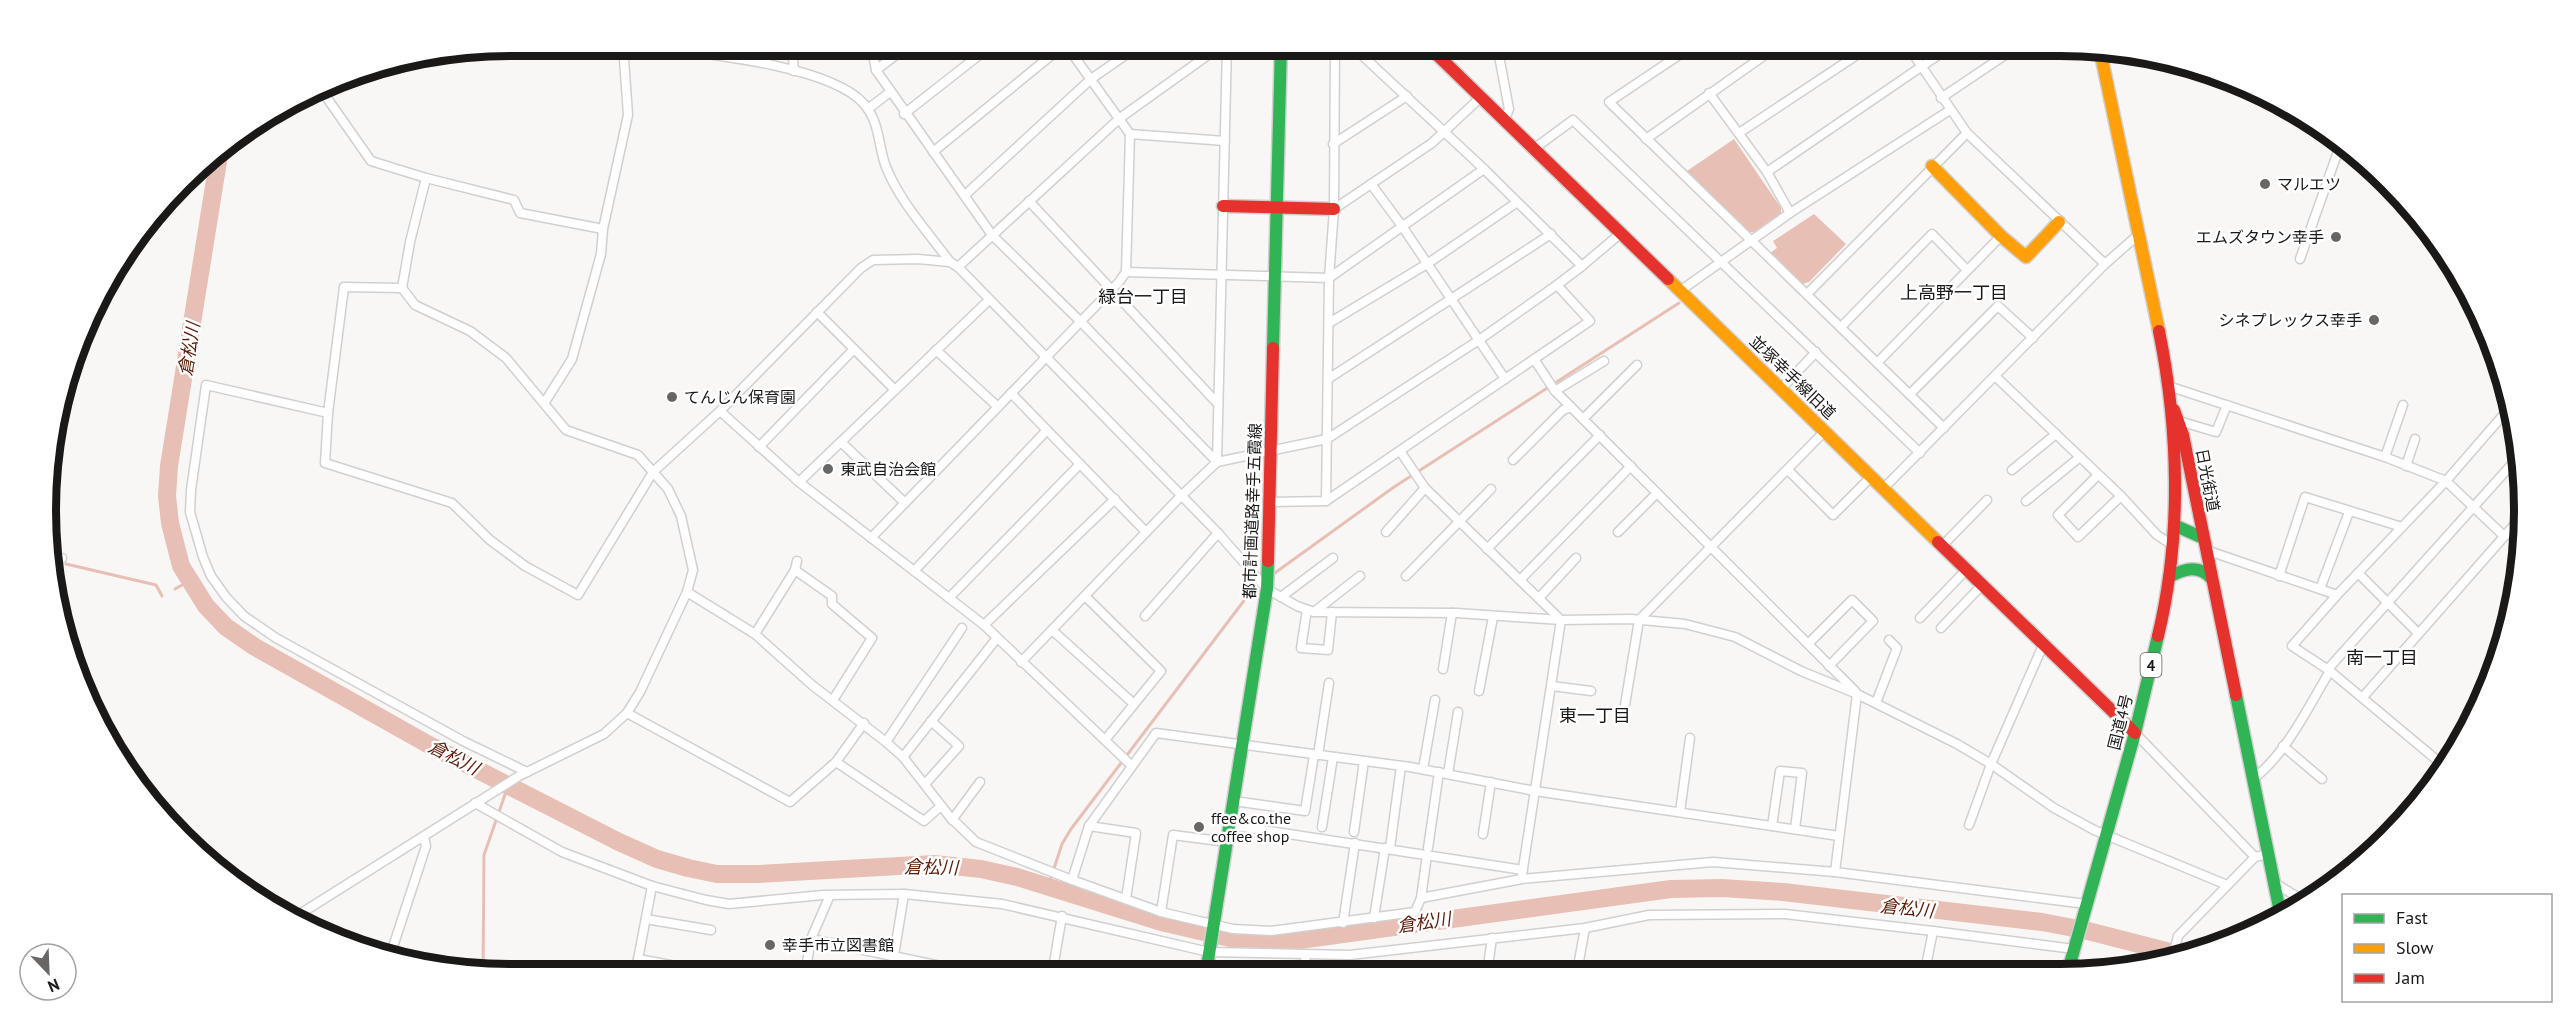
<svg xmlns="http://www.w3.org/2000/svg" width="2570" height="1020" font-family="'PT Sans','Noto Sans JP',sans-serif">
	<rect width="100%" height="100%" fill="#f9f7f6"/>
	<g fill="#e8bfb4">
		<polygon points="1734,139 1781,208 1781,216 1755,232 1748,232 1687,171"/>
		<polygon points="1814,214 1846,244 1809,282 1802,284 1770,253 1777,248 1773,241"/>
	</g>
	<g fill="none" stroke-linecap="round" stroke-linejoin="round">
		<g stroke="#e8bfb4" stroke-width="3">
			<polyline points="53,561 57,562"/>
			<polyline points="66,564 156,585 162,596"/>
			<polyline points="1272,575 1394,487 1679,303"/>
			<polyline points="175,589 189,581"/>
			<polyline points="1048,887 1062,844 1071,829 1246,598 1260,585"/>
			<polyline points="483,971 484,855 508,786"/>
		</g>
		<polyline stroke="#e8bfb4" stroke-width="18" points="220,149 169,466 167,496 170,523 181,566 206,606 226,627 255,647 431,746 619,842 657,859 688,868 717,874 759,874 934,864 981,869 1017,877 1161,922 1230,938 1299,940 1671,889 1722,888 1783,892 2042,922 2084,930 2178,954"/>
		<g stroke="#d1d0d0" stroke-width="11">
			<g id="street">
				<path d="M638,45c53,7 192,19 226,59 16,18 14,42 22,63 14,35 42,65 64,95l8,5 260,266 49,56 30,17 17,6 143,1 104,7 70,-1 54,5 50,13 66,34 56,23 100,50 34,20 63,44 40,22 133,55"/>
				<polyline points="792,45 794,71"/>
				<polyline points="871,45 876,70 992,235 1081,322 1217,462"/>
				<polyline points="1497,45 1509,109 1505,119"/>
				<polyline points="1694,45 1609,102 1944,428"/>
				<polyline points="1907,45 1967,133 2105,264"/>
				<polyline points="876,70 909,45"/>
				<polyline points="320,88 371,161 426,178 514,200 520,213 603,229"/>
				<polyline points="1709,93 1767,172 1790,213"/>
				<polyline points="1941,98 2017,47 2016,45"/>
				<polyline points="868,109 890,92"/>
				<polyline points="904,114 992,45"/>
				<polyline points="1739,133 1872,45"/>
				<polyline points="1130,134 1225,141"/>
				<polyline points="1646,139 1779,45"/>
				<polyline points="1333,144 1407,96"/>
				<polyline points="1535,148 1573,120 1920,453"/>
				<polyline points="933,152 1064,45"/>
				<polyline points="1767,172 1953,45"/>
				<polyline points="1371,184 1402,226 1505,379"/>
				<polyline points="965,195 1091,79 1140,45"/>
				<polyline points="1029,201 1218,404"/>
				<polyline points="1334,209 1432,143 1481,97"/>
				<polyline points="128,252 134,245"/>
				<polyline points="2300,259 2342,140"/>
				<polyline points="1582,266 1621,233"/>
				<polyline points="958,267 1120,118 1222,45"/>
				<polyline points="1126,272 1329,278 1484,169"/>
				<polyline points="402,288 344,287 328,413 325,463 452,503 490,540 525,566 578,595 653,472 720,411 861,268 873,260 918,259 950,262"/>
				<polyline points="1680,291 1790,213 1950,110"/>
				<polyline points="1808,293 1967,133"/>
				<polyline points="817,312 895,390"/>
				<polyline points="1329,323 1427,264 1516,203"/>
				<polyline points="1841,327 1932,234 1966,269"/>
				<polyline points="936,350 998,407"/>
				<polyline points="1534,359 1555,391 1855,691"/>
				<polyline points="1878,362 2001,236"/>
				<polyline points="1995,376 2121,496 2157,535 2172,545"/>
				<polyline points="1328,379 1551,234"/>
				<polyline points="2168,386 2385,457 2446,481 2504,536"/>
				<polyline points="1781,389 1816,352"/>
				<polyline points="1555,391 1604,361"/>
				<polyline points="1011,393 1146,532"/>
				<polyline points="1910,394 1998,306 2033,338"/>
				<polyline points="545,402 572,359 601,254 603,229 628,115 623,45"/>
				<polyline points="720,411 799,482 984,625 1132,766"/>
				<polyline points="2505,412 2514,419"/>
				<polyline points="328,413 206,385 191,490 190,512 203,557 211,576 226,597 244,616 276,638 463,741 527,772"/>
				<polyline points="1583,419 1637,365"/>
				<polyline points="2179,421 2216,432 2227,405"/>
				<polyline points="841,442 905,503"/>
				<polyline points="759,447 854,349"/>
				<polyline points="1400,451 1425,488 1561,620"/>
				<polyline points="2385,457 2403,405"/>
				<polyline points="1513,460 1563,410 1571,407"/>
				<polyline points="1217,462 1227,45"/>
				<polyline points="2406,466 2415,439"/>
				<polyline points="1788,470 1833,515 1872,476"/>
				<polyline points="2012,470 2056,434"/>
				<polyline points="2098,475 2058,515 2078,537 2121,496"/>
				<polyline points="799,482 989,300"/>
				<polyline points="1884,488 2105,264 2138,235"/>
				<polyline points="1326,501 1329,278 1334,209 1335,45"/>
				<polyline points="2026,501 2080,457"/>
				<polyline points="1271,502 1326,501 1590,321 1557,285 1582,266 1484,169 1351,45"/>
				<polyline points="1386,532 1425,488"/>
				<polyline points="1618,532 1657,493"/>
				<polyline points="871,538 1119,282 1126,272 1130,134 1066,45"/>
				<polyline points="1943,545 1987,500"/>
				<polyline points="1487,549 1600,435"/>
				<polyline points="2206,550 2337,595"/>
				<polyline points="53,556 62,558"/>
				<polyline points="795,570 832,596 832,604 872,638 833,700"/>
				<polyline points="914,571 1047,430"/>
				<polyline points="2358,573 2418,633"/>
				<polyline points="1406,576 1491,489"/>
				<polyline points="2279,576 2305,497 2402,527"/>
				<polyline points="1520,580 1631,466"/>
				<polyline points="2320,589 2349,512"/>
				<polyline points="687,592 755,634 812,685 886,742 903,757 950,817 976,842 1072,880 1161,912 1233,929 1271,931 1415,912 1421,898 1427,855"/>
				<polyline points="1085,596 1161,671 1105,740"/>
				<polyline points="1281,597 1333,558"/>
				<polyline points="949,598 1080,464"/>
				<polyline points="1539,598 1576,558"/>
				<polyline points="1307,610 1301,648 1328,650 1332,612"/>
				<polyline points="1314,612 1360,576"/>
				<polyline points="1145,616 1218,533"/>
				<polyline points="1920,618 1967,569"/>
				<polyline points="984,625 1115,499"/>
				<polyline points="1941,628 1983,584"/>
				<polyline points="1052,630 1134,704"/>
				<polyline points="755,634 795,570 797,561"/>
				<polyline points="1808,644 1852,600 1873,621 1829,666"/>
				<polyline points="1021,662 1180,497 1217,462 1327,439 1479,340 1557,285"/>
				<polyline points="1443,669 1452,613"/>
				<polyline points="2328,669 2521,454"/>
				<polyline points="1552,686 1591,691"/>
				<polyline points="1479,691 1493,617"/>
				<polyline points="2363,697 2523,515"/>
				<polyline points="1876,703 1897,648 1889,640"/>
				<polyline points="1624,711 1639,620 1825,431"/>
				<polyline points="627,713 790,802 836,762 924,821 941,806"/>
				<polyline points="2135,733 2255,857"/>
				<polyline points="886,742 962,628"/>
				<polyline points="2283,746 2322,779"/>
				<polyline points="1318,755 1329,683"/>
				<polyline points="903,757 997,638"/>
				<polyline points="836,762 864,723"/>
				<polyline points="2444,766 2330,671 2292,646 2337,595 2446,481 2511,406"/>
				<polyline points="1423,769 1435,700"/>
				<polyline points="1448,774 1458,712"/>
				<path d="M2253,779c34,-26 55,-72 77,-108"/>
				<polyline points="925,784 959,746 931,721"/>
				<polyline points="1234,801 1305,811 1314,755"/>
				<polyline points="475,803 562,852 652,886 706,900 729,904 823,895 904,894 1002,904 1209,952 1350,955 1585,928 1649,915 1785,914 1933,931"/>
				<polyline points="1680,812 1690,738"/>
				<polyline points="952,820 980,782"/>
				<polyline points="1230,825 1523,870"/>
				<polyline points="1969,825 1991,764 2044,643"/>
				<polyline points="1089,826 1136,833 1126,899"/>
				<polyline points="1772,826 1780,771 1802,773 1795,829"/>
				<polyline points="1322,827 1333,757"/>
				<polyline points="1354,832 1364,761"/>
				<polyline points="1483,834 1491,782"/>
				<polyline points="1390,848 1401,766"/>
				<polyline points="1428,848 1439,772"/>
				<polyline points="1835,872 1857,694"/>
				<polyline points="1522,875 1561,620"/>
				<polyline points="1072,880 1089,826 1156,733 1410,767 1535,791 1839,836"/>
				<polyline points="2273,882 2304,901"/>
				<polyline points="1421,898 1522,879 1713,862 1835,872 2086,904"/>
				<polyline points="1161,912 1173,835 1227,842"/>
				<polyline points="1374,918 1385,848"/>
				<polyline points="292,919 519,776 604,734 627,713 640,692 687,592 693,570 681,516 668,489 638,455 566,430 506,358 470,331 415,305 402,288 410,242 426,178"/>
				<polyline points="646,919 711,930"/>
				<polyline points="1343,923 1355,843"/>
				<polyline points="811,939 979,974"/>
				<polyline points="2173,955 2178,936 2255,857 2268,854"/>
				<polyline points="389,959 426,846 424,837"/>
				<polyline points="638,959 708,972"/>
				<polyline points="1925,971 1933,931 2074,949"/>
				<polyline points="1577,972 1585,928"/>
				<polyline points="1303,973 1306,955"/>
				<polyline points="1487,973 1492,938"/>
				<polyline points="805,974 811,939 830,895"/>
				<polyline points="891,974 904,894"/>
				<polyline points="1052,974 1062,916"/>
				<polyline points="635,975 652,886"/>
			</g>
		</g>
		<g stroke="#d1d0d0" stroke-width="15">
			<g id="fast">
				<polyline points="198,167 290,102"/>
				<polyline points="1273,348 1281,45"/>
				<polyline points="2174,525 2203,538"/>
				<path d="M2169,577c14,-8 30,-13 42,1"/>
				<polyline points="2236,695 2281,917"/>
				<polyline points="2068,971 2135,733 2158,636"/>
				<polyline points="1206,973 1267,589 1268,561"/>
			</g>
		</g>
		<g stroke="#d1d0d0" stroke-width="15">
			<g id="slow">
				<polyline points="2100,50 2159,331"/>
				<polyline points="1932,166 2001,236 2026,257 2059,222"/>
				<polyline points="1668,279 1938,542"/>
			</g>
		</g>
		<g stroke="#d1d0d0" stroke-width="15">
			<g id="jam">
				<polyline points="1427,45 1668,279"/>
				<polyline points="1223,206 1334,209"/>
				<polyline points="2174,410 2183,435 2236,695"/>
				<polyline points="1938,542 2135,733"/>
				<polyline points="1268,561 1273,348"/>
				<path d="M2158,636c24,-99 21,-206 1,-305"/>
			</g>
		</g>
		<use href="#street" stroke="#fefefe" stroke-width="8"/>
		<use href="#fast" stroke="#30b455" stroke-width="12"/>
		<use href="#slow" stroke="#ff9f0a" stroke-width="12"/>
		<use href="#jam" stroke="#e5322d" stroke-width="12"/>
	</g>
	<g fill="#686766" stroke="#fff" stroke-width="2">
		<circle cx="2265" cy="184" r="6"/>
		<circle cx="2336" cy="237" r="6"/>
		<circle cx="2374" cy="320" r="6"/>
		<circle cx="672" cy="397" r="6"/>
		<circle cx="828" cy="469" r="6"/>
		<circle cx="1199" cy="827" r="6"/>
		<circle cx="770" cy="945" r="6"/>
	</g>
	<g text-anchor="middle" dominant-baseline="central" stroke-width="5" stroke-linejoin="round" paint-order="stroke">
		<rect fill="#fff" stroke="#5f5e5d" stroke-width="1.5" x="2140.5" y="653" width="21" height="24" rx="4.5"/>
		<g font-size="15" font-weight="bold" fill="#1a1918">
			<text x="2151" y="665">4</text>
		</g>
		<g font-size="16" fill="#1a1918" stroke="#fff" text-anchor="start">
			<text x="2277" y="184">マルエツ</text>
			<text x="2324" y="237" text-anchor="end">エムズタウン幸手</text>
			<text x="2362" y="320" text-anchor="end">シネプレックス幸手</text>
			<text x="684" y="397">てんじん保育園</text>
			<text x="840" y="469">東武自治会館</text>
			<text x="1211" y="818">ffee&amp;co.the<tspan x="1211" dy="18">coffee shop</tspan></text>
			<text x="782" y="945">幸手市立図書館</text>
		</g>
		<g font-size="16" fill="#1a1918" stroke="#fff">
			<text transform="translate(1793 377) rotate(44)">並塚幸手線旧道</text>
			<text transform="translate(2208 480) rotate(79)">日光街道</text>
			<text transform="translate(1252 511) rotate(-88)">都市計画道路幸手五霞線</text>
			<text transform="translate(2120 722) rotate(-76)">国道4号</text>
		</g>
		<g font-size="18" fill="#1a1918" stroke="#fff">
			<text x="1954" y="292">上高野一丁目</text>
			<text x="1143" y="296">緑台一丁目</text>
			<text x="2382" y="657">南一丁目</text>
			<text x="1595" y="715">東一丁目</text>
		</g>
		<g font-size="18" font-style="italic" fill="#5e1b08" stroke="#fff">
			<text transform="translate(189 349) rotate(-81)">倉松川</text>
			<text transform="translate(454 757) rotate(27)">倉松川</text>
			<text transform="translate(931 867) rotate(1)">倉松川</text>
			<text transform="translate(1907 908) rotate(6)">倉松川</text>
			<text transform="translate(1424 922) rotate(-8)">倉松川</text>
		</g>
	</g>
	<path d="M0 0H2570V1020H0ZM510 56H2060A454 454 0 0 1 2514 510V510A454 454 0 0 1 2060 964H510A454 454 0 0 1 56 510V510A454 454 0 0 1 510 56Z" fill="#fff" fill-rule="evenodd"/>
	<path fill="none" stroke="#1a1918" stroke-width="8" d="M510 56H2060A454 454 0 0 1 2514 510V510A454 454 0 0 1 2060 964H510A454 454 0 0 1 56 510V510A454 454 0 0 1 510 56Z"/>
	<rect x="2342" y="894" width="210" height="108" fill="#ffffff" stroke="#a3a3a3" stroke-width="1.5"/>
	<rect x="2354" y="914" width="30" height="9" fill="#30b455" stroke="#a3a3a3" stroke-width="1.5"/>
	<text x="2396" y="924" font-size="18" fill="#1a1918">Fast</text>
	<rect x="2354" y="944" width="30" height="9" fill="#ff9f0a" stroke="#a3a3a3" stroke-width="1.5"/>
	<text x="2396" y="954" font-size="18" fill="#1a1918">Slow</text>
	<rect x="2354" y="974" width="30" height="9" fill="#e5322d" stroke="#a3a3a3" stroke-width="1.5"/>
	<text x="2396" y="984" font-size="18" fill="#1a1918">Jam</text>
	<g transform="translate(48 972) rotate(157)"><circle r="28" fill="#ffffff" stroke="#a3a3a3" stroke-width="1.5"/>
	<path d="M0-4.5L10 22L0 15L-10 22Z" fill="#686766"/>
	<text y="-9" font-size="16" font-weight="bold" text-anchor="middle" fill="#1a1918">N</text>
	</g>
</svg>
